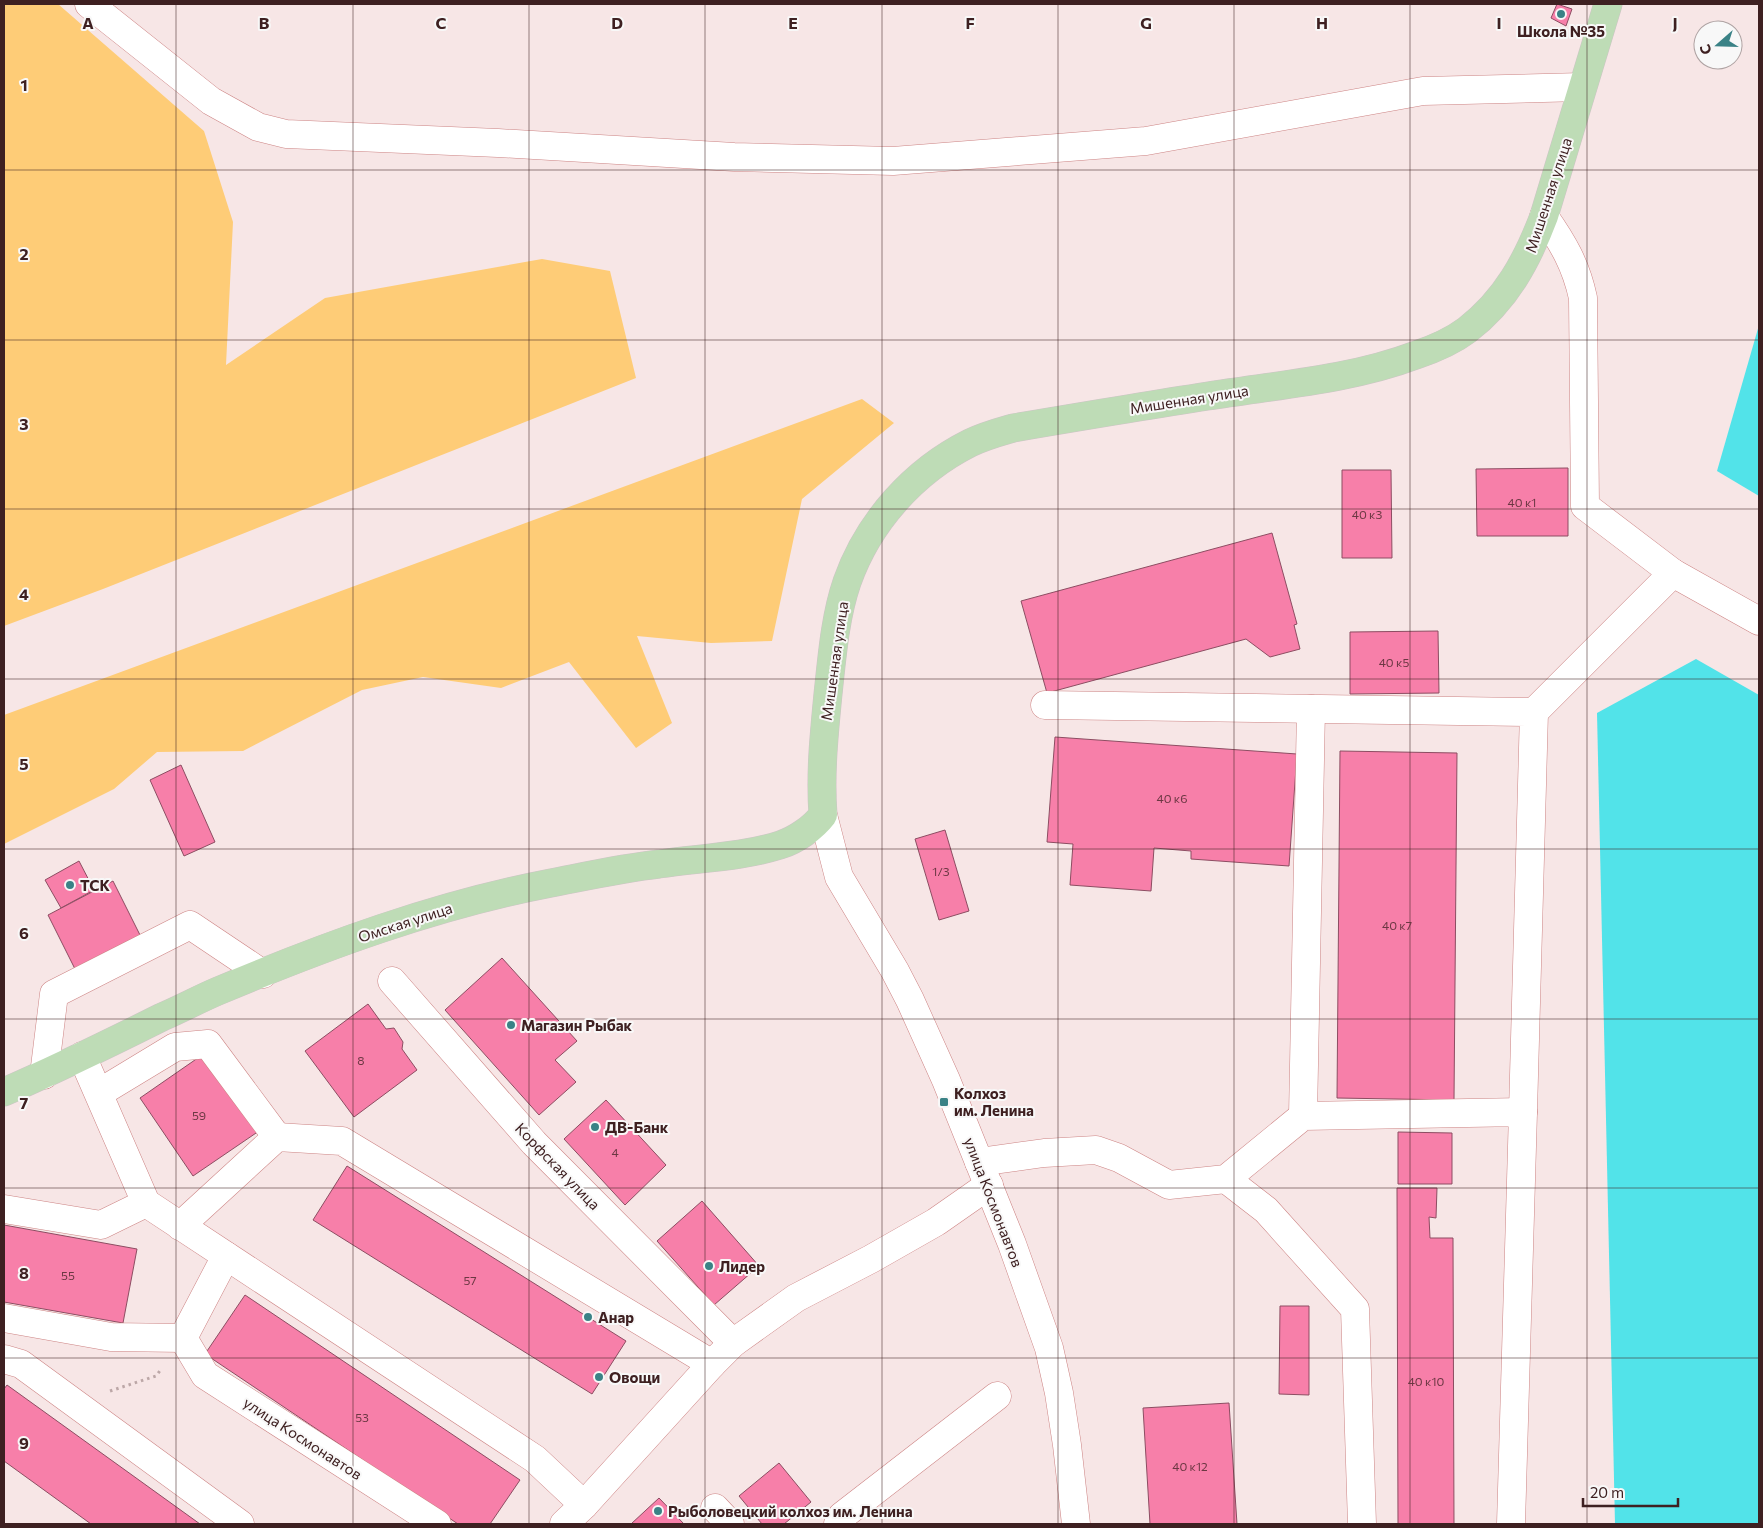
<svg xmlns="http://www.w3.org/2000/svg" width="1763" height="1528" font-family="Commissioner,sans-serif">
	<rect width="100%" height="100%" fill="#f7e6e6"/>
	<g fill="#fecc77">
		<polygon points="4,4 58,4 204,131 233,222 226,365 325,298 542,259 610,271 636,378 103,589 4,626"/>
		<polygon points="862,399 894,423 802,499 772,641 711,643 637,636 672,723 636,748 569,662 501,688 423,677 362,690 243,751 157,752 114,789 4,844 4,715"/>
	</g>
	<g fill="#52e3e9">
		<polygon points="1759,325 1759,496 1717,471"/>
		<polygon points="1696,659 1759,695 1759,1524 1615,1524 1597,713"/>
	</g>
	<g fill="#f77fa9" stroke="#8d4d62">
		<polygon points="1557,4 1572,9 1566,26 1551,18"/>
		<polygon points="1568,468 1568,536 1477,536 1476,469"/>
		<polygon points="1342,470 1391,470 1392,558 1342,558"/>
		<polygon points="1272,533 1297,624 1294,625 1300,649 1270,657 1246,639 1047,693 1021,601"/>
		<polygon points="1438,631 1439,693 1350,694 1350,632"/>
		<polygon points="1055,737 1297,754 1289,866 1191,859 1191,851 1154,848 1151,891 1070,885 1073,844 1047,842"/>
		<polygon points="1340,751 1457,753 1454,1100 1337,1098"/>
		<polygon points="181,765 215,842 184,856 150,780"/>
		<polygon points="945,830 969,911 939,920 915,839"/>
		<polygon points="79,861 94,890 61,908 45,880"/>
		<polygon points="113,881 141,937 75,969 48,915"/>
		<polygon points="502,958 577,1041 555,1060 576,1082 539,1115 445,1010"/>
		<polygon points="368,1004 386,1029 394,1028 403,1042 402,1049 417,1070 354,1117 305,1051"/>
		<polygon points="205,1053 259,1131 193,1176 140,1098"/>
		<polygon points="606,1100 666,1165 625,1205 564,1139"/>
		<polygon points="1398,1132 1452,1133 1452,1184 1398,1184"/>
		<polygon points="347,1166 626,1341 592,1394 313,1220"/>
		<polygon points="1397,1188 1437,1188 1436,1218 1429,1217 1430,1238 1453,1238 1454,1524 1398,1524"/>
		<polygon points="702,1201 759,1266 714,1305 657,1241"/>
		<polygon points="4,1225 137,1249 123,1323 4,1302"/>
		<polygon points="245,1295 520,1480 490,1524 458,1524 205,1354"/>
		<polygon points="1280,1306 1309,1306 1309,1395 1279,1394"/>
		<polygon points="7,1385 200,1524 91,1524 4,1461 4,1389"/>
		<polygon points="1229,1403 1237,1524 1150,1524 1143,1408"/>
		<polygon points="779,1463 811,1502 784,1524 762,1524 739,1496"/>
		<polygon points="659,1498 684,1524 631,1524"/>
	</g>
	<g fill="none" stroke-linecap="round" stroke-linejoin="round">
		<g stroke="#cd8484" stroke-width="29">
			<g id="minor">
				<polyline points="89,4 211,101 258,127 286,134 498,143 734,157 893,161 1146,141 1423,91 1582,87"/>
				<path d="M1544,216c19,27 32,49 39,82l2,208 88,67"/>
				<polyline points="1045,705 1534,712 1523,1112"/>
				<polyline points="1534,712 1673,573 1759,621"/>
				<polyline points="823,815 839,877 895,971 910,1000 946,1080 1012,1244 1049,1348 1059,1393 1067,1445 1076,1524"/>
				<polyline points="392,981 534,1143 733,1343"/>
				<polyline points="82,1056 146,1203 535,1459 584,1505"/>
				<polyline points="44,1075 54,994 190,925 263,974"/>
				<polyline points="99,1093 175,1047 208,1044 277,1137"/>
				<polyline points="1303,1116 1311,709"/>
				<polyline points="979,1162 1044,1153 1096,1150 1119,1158 1169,1185 1226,1179 1303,1116 1523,1112 1511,1524"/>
				<polyline points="1226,1179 1266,1210 1355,1309 1362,1524"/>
				<polyline points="4,1209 101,1225 146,1203"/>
				<polyline points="180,1226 277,1137 342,1141 712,1364"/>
				<polyline points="226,1256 183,1338 205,1375 437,1524"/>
				<polyline points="4,1318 111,1337 183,1338"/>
				<polyline points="4,1359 21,1364 240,1524"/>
				<polyline points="715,1508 730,1524"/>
				<polyline points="564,1524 584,1505 712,1364 733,1343 796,1298 871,1259 936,1222 989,1185"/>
				<polyline points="838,1524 842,1516 997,1396"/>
			</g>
		</g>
		<g stroke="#cdc5c5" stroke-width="29">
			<path id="major" d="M4,1092c53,-23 106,-49 158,-75 19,-8 37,-18 56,-26 107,-45 218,-86 333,-108 36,-7 72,-15 108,-19 40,-6 83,-7 121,-19 16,-5 33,-17 43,-30 -3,-41 1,-80 5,-121 4,-37 7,-77 19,-112 21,-60 67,-111 123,-139 14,-7 29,-11 43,-15 65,-11 130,-22 195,-32 69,-11 142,-16 208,-41 18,-6 35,-13 51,-25 39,-30 60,-69 77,-114l64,-212"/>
		</g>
		<polyline stroke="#bca7a7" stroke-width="3" stroke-dasharray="2.5 4" stroke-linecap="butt" points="110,1391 156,1376 162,1368"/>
		<use href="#minor" stroke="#fff" stroke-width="28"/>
		<use href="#major" stroke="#bedcb6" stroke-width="28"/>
	</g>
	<path fill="none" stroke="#3e2021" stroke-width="1" stroke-opacity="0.55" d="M176,4v1520M353,4v1520M529,4v1520M705,4v1520M882,4v1520M1058,4v1520M1234,4v1520M1410,4v1520M1587,4v1520M4,170h1755M4,340h1755M4,509h1755M4,679h1755M4,849h1755M4,1019h1755M4,1188h1755M4,1358h1755"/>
	<g fill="#3a8286" stroke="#f8f8f8" stroke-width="2">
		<circle cx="1561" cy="14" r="5"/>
		<circle cx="70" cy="885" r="5"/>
		<circle cx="511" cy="1025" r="5"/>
		<rect x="939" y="1097" width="10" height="10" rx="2.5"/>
		<circle cx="595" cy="1127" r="5"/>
		<circle cx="709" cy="1266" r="5"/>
		<circle cx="588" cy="1317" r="5"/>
		<circle cx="599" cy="1377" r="5"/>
		<circle cx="658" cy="1511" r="5"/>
	</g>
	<g text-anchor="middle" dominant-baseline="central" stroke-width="4" stroke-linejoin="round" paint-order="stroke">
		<g font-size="12" fill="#6c3843">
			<text x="1522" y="502">40 к1</text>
			<text x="1367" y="514">40 к3</text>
			<text x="1394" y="662">40 к5</text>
			<text x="1172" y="798">40 к6</text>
			<text x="941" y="871">1/3</text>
			<text x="1397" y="925">40 к7</text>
			<text x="361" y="1060">8</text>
			<text x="199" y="1115">59</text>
			<text x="615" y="1152">4</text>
			<text x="68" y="1275">55</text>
			<text x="470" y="1280">57</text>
			<text x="1426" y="1381">40 к10</text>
			<text x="362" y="1417">53</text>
			<text x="1190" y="1466">40 к12</text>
		</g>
		<g font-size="15" font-weight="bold" fill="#3e2021" stroke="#f8f8f8" text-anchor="start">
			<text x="1561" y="31" text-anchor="middle">Школа №35</text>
			<text x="80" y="885">TCK</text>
			<text x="521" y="1025">Магазин Рыбак</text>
			<text x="954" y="1093">Колхоз<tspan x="954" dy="17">им. Ленина</tspan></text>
			<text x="605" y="1127">ДВ-Банк</text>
			<text x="719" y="1266">Лидер</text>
			<text x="598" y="1317">Анар</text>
			<text x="609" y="1377">Овощи</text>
			<text x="668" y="1511">Рыболовецкий колхоз им. Ленина</text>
		</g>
		<g font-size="15" fill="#3e2021" stroke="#f8f8f8">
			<text transform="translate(1548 195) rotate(-72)">Мишенная улица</text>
			<text transform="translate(1189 399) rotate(-9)">Мишенная улица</text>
			<text transform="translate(834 661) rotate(-82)">Мишенная улица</text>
			<text transform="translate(405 922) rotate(-18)">Омская улица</text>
			<text transform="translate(558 1166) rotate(46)">Корфская улица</text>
			<text transform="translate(994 1202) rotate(69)">улица Космонавтов</text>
			<text transform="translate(303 1438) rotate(33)">улица Космонавтов</text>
		</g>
	</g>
	<g font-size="16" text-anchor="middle" font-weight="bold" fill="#3e2021" stroke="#f8f8f8" stroke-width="4" stroke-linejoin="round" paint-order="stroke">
		<text x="88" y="29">A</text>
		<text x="264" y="29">B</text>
		<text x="441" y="29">C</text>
		<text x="617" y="29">D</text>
		<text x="793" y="29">E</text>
		<text x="970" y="29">F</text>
		<text x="1146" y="29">G</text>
		<text x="1322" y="29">H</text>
		<text x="1499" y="29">I</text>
		<text x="1675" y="29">J</text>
		<text x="24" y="91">1</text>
		<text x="24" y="260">2</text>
		<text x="24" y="430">3</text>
		<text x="24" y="600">4</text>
		<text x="24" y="770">5</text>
		<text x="24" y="939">6</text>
		<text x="24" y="1109">7</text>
		<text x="24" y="1279">8</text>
		<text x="24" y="1449">9</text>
	</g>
	<rect width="1763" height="1528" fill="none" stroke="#3e2021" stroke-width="10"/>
	<g transform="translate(1718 45) rotate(250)"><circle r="24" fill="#f8f8f8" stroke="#aea2a2"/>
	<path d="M0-4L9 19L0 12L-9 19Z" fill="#3a8286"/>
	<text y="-8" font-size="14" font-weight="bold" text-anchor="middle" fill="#3e2021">С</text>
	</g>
	<path d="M1583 1498v8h95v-8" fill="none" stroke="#3e2021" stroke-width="2.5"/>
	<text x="1590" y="1498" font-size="15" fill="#3e2021" stroke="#f8f8f8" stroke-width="4" paint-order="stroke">20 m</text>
</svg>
